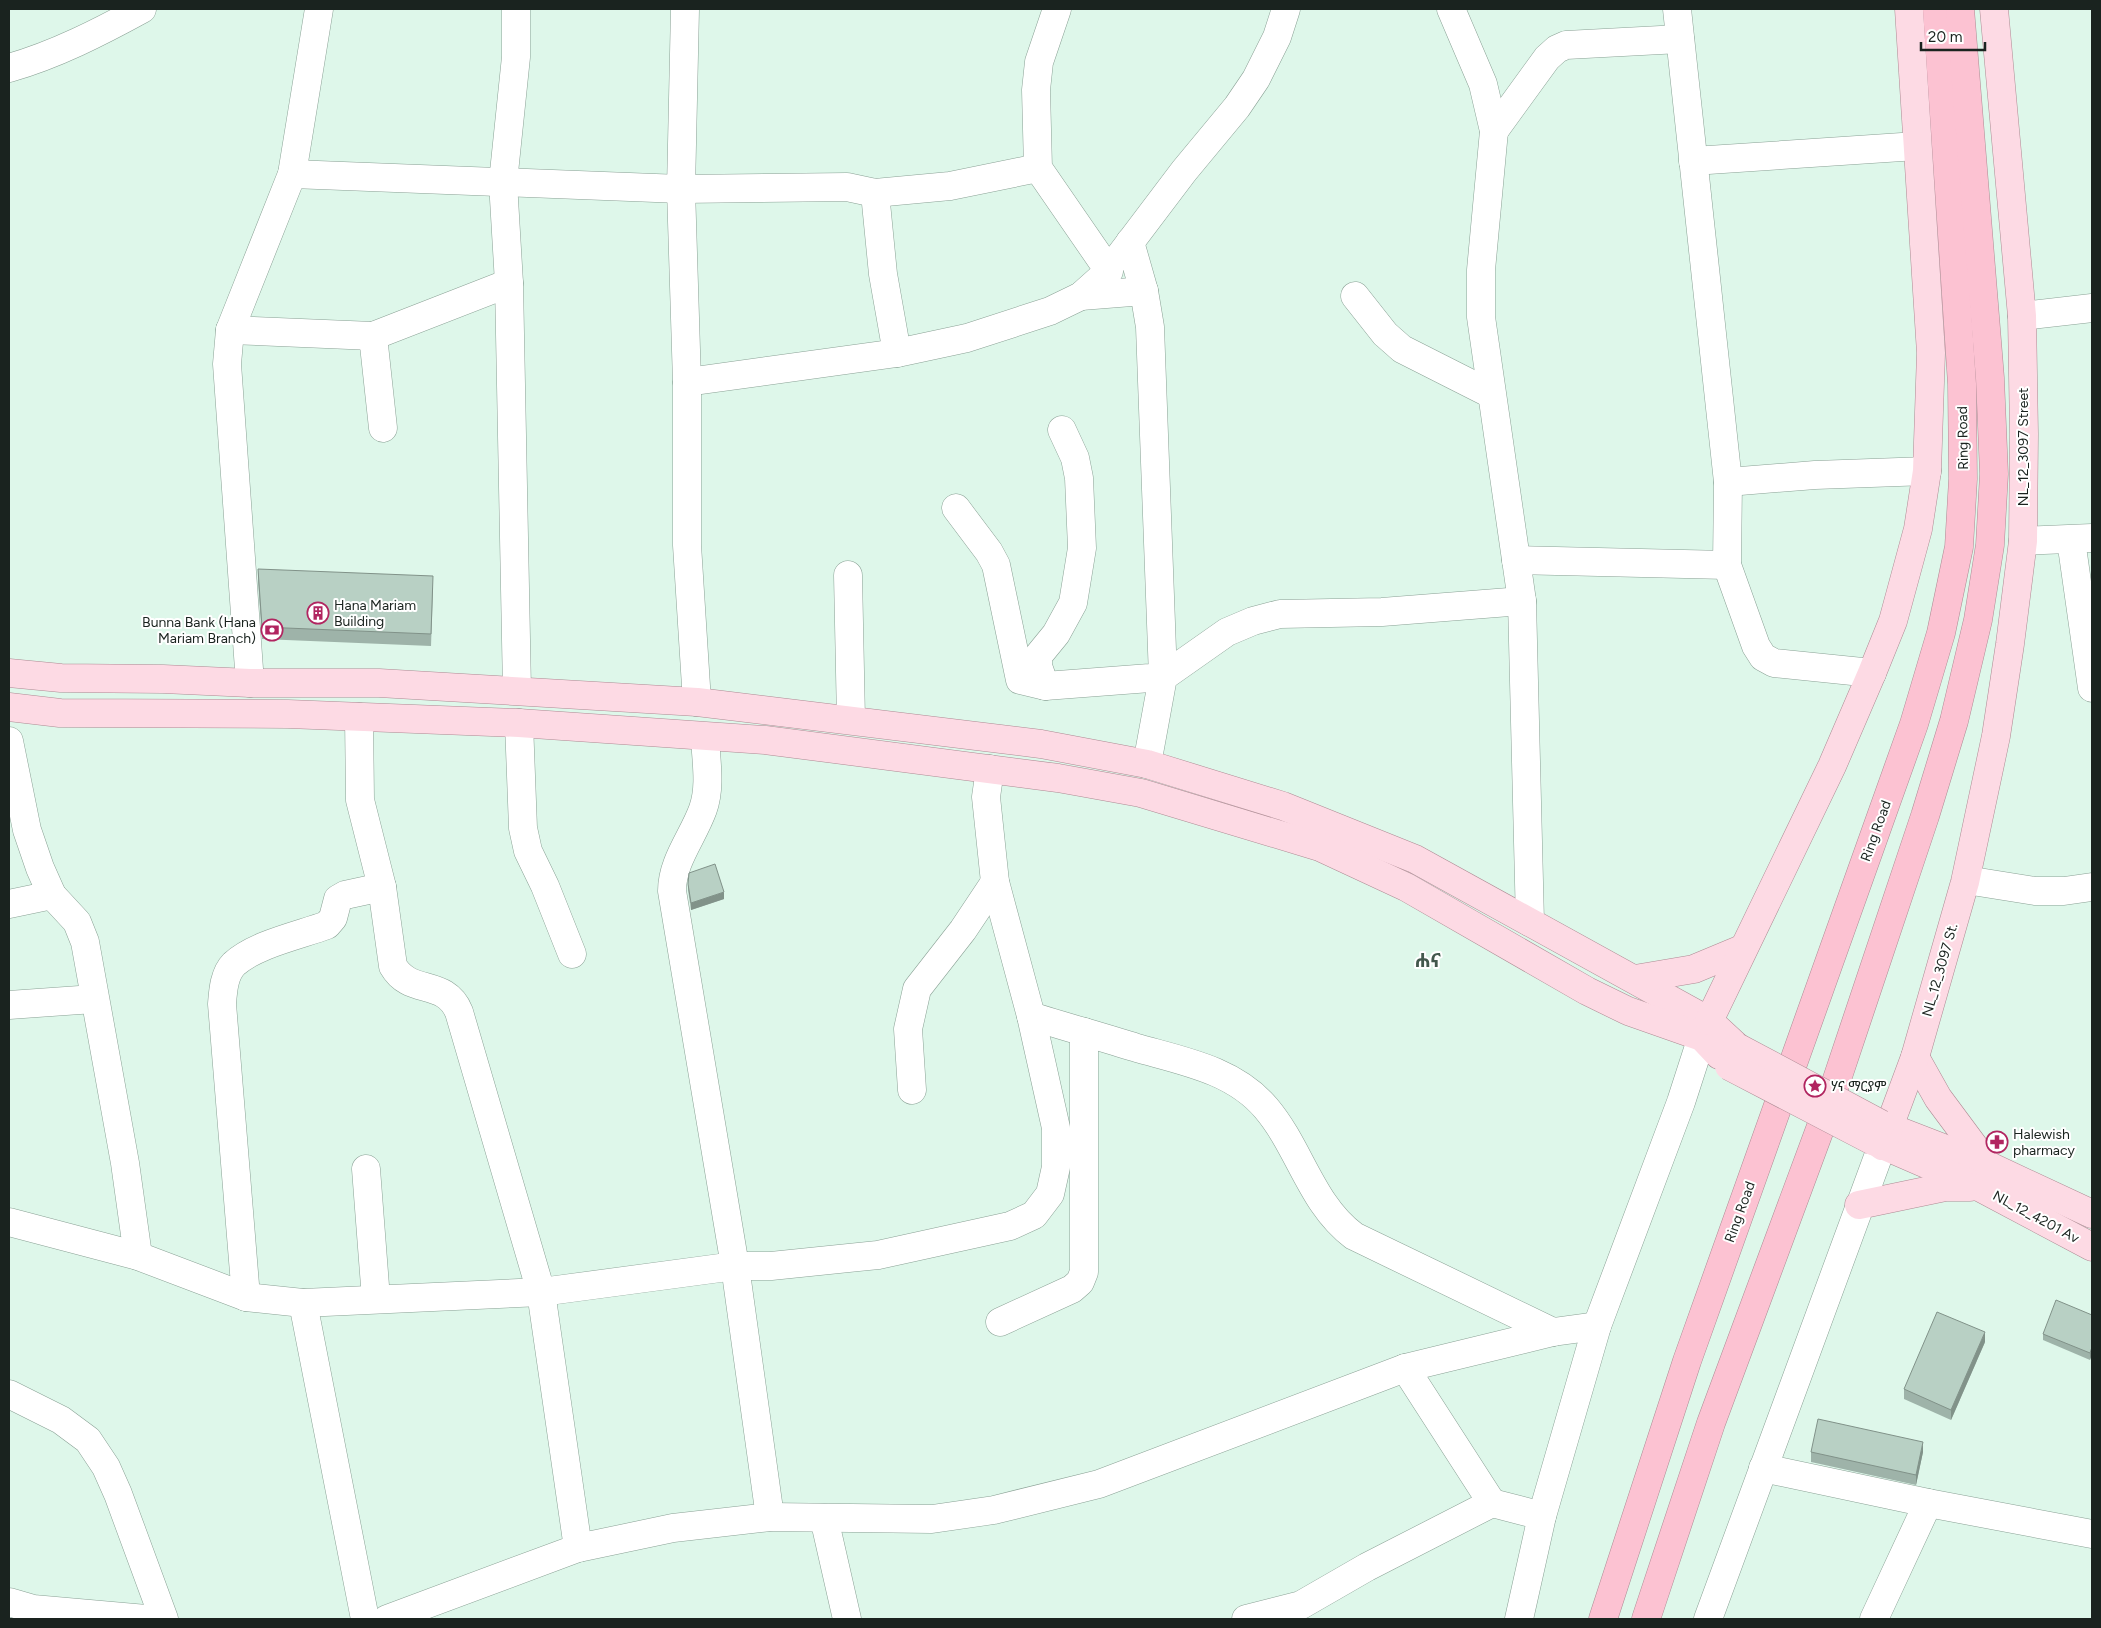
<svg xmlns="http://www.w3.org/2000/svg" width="2101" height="1628" font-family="Figtree,'Noto Sans Ethiopic',sans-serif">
	<rect width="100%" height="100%" fill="#def7ea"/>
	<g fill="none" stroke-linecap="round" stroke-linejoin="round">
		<g stroke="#8aa195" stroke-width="29">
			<g id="minor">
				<polyline points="516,9 516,57 503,182 509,283 517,690"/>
				<polyline points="685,9 681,189 687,382 687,545 697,702"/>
				<polyline points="1451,9 1483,84 1494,131 1481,270 1481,317 1522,601 1530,922"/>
				<polyline points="1677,9 1728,482 1727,565 1756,646 1763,657 1774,663 1872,673"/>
				<path d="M9,68c46,-13 91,-36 133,-59"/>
				<polyline points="1494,131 1547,58 1557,49 1566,45 1680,39"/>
				<polyline points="1693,161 1917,146"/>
				<polyline points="292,174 681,189 847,187 875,193 950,186 1038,168"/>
				<polyline points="875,193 883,274 897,353"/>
				<polyline points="1119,257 1184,171 1237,107 1256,79 1277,37 1286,9"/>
				<polyline points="1081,296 1144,291"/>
				<polyline points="1355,296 1385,334 1402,349 1491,394"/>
				<polyline points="2022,316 2092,308"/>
				<polyline points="230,330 373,336 509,283"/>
				<polyline points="373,336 383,428"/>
				<polyline points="687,382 897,353 967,338 1050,311 1081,296 1109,271 1038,168 1036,90 1039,62 1057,9"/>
				<polyline points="1728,482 1815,475 1927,471"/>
				<polyline points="956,508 989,552 996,565 1020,680 1045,686 1163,677 1150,327 1144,291 1130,242"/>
				<polyline points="2071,540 2092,688"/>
				<polyline points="2023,541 2092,538"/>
				<polyline points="1516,560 1727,565"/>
				<polyline points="848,575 851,720"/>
				<polyline points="250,683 227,364 230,330 292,174 319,9"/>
				<polyline points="1045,686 1038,666 1038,656 1056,634 1073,603 1082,548 1079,478 1075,458 1062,430"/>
				<path d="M359,717l1,83 22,87 11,79c17,30 52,12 66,46l82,280 37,256"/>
				<polyline points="519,723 523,828 528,851 545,886 572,954"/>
				<path d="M705,737c1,24 6,49 -2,72 -10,28 -31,52 -31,82l63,375 35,251"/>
				<polyline points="9,741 27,830 40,868 52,895 77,922 85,942 125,1163 138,1256"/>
				<polyline points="1147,764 1163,677 1227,632 1253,621 1280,614 1382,612 1522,601"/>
				<polyline points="1966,880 2035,891 2064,891 2092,887"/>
				<polyline points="9,904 52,895"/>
				<polyline points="9,1005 94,999"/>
				<path d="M1031,1016c35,11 71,21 106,32 46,13 97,22 129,60 34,40 45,96 88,128l199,96"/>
				<polyline points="912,1090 908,1029 917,989 963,930 995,882"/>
				<polyline points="366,1169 376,1299"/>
				<polyline points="9,1222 138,1256 246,1297 303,1303 541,1292 735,1266 771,1266 878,1255 1010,1226 1034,1215 1050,1194 1056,1167 1056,1128 1031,1016 995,882 986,797 990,769"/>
				<path d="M246,1297l-24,-293c1,-13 2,-30 12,-40 22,-20 66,-29 93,-39l6,-7 5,-19 7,-4 37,-8"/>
				<polyline points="303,1303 365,1619"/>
				<polyline points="1000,1322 1072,1289 1080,1282 1084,1272 1084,1032"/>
				<polyline points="1405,1368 1492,1503"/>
				<polyline points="9,1394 61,1420 88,1440 106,1467 118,1494 164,1619"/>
				<polyline points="1763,1468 1928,1503 2092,1534"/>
				<polyline points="824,1518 847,1619"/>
				<polyline points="9,1602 33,1609 146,1619"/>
				<polyline points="387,1619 578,1548 673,1528 770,1517 932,1519 994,1510 1099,1484 1405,1368 1553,1332 1597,1326"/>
				<polyline points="1246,1619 1301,1605 1367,1567 1492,1503 1542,1516"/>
				<polyline points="1519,1619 1542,1516 1597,1326 1681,1102 1702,1037 1709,1021"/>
				<polyline points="1708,1619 1882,1146"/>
				<polyline points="1874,1619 1928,1503"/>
			</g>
		</g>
		<g stroke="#ad8a93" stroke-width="29">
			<g id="major">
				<polyline points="9,673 61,678 163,679 250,683 379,683 697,702 1041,744 1147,764 1283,806 1415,859 1709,1021 1737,1047"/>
				<polyline points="9,707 60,713 288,714 519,723 765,740 1058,778 1141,793 1320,847 1406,887 1587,991 1628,1011 1702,1037 1719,1055"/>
				<polyline points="1635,979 1694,969 1742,949"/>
				<polyline points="1709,1021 1832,766 1872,673 1893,621 1918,529 1927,471 1931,353 1909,9"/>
				<polyline points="1915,1057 1938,1098 1987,1164"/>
				<polyline points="1881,1124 1987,1165 2092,1214"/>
				<polyline points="1873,1141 1979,1187 2092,1247"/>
				<polyline points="1882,1146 1915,1057 1965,882 1996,736 2010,644 2023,541 2024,434 2022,316 1994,9"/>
				<polyline points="1859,1205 1945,1187 1970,1187"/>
			</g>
		</g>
		<g stroke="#ad8a93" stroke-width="29">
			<g id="highway">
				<polyline points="1603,1619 1687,1361 1914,724 1941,633 1959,547 1963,479 1962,384 1937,9"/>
				<polyline points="1646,1619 1711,1423 1823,1121 1925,816 1954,721 1978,620 1990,545 1994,474 1990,378 1960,9"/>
			</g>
		</g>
		<use href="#minor" stroke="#fff" stroke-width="28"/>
		<use href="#major" stroke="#fddae4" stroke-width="28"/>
		<use href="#highway" stroke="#fcc2d2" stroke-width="28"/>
		<g stroke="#ad8a93" stroke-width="29" stroke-linecap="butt">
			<g id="major-bridge">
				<polyline points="1737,1047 1881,1124"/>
				<polyline points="1729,1066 1873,1141"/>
			</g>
		</g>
		<use href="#major-bridge" stroke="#fddae4" stroke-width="28"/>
	</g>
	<g fill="#9eb3a9">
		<polygon points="258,569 433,588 431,646 262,639 258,581"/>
		<polygon points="688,884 724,899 691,910 688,890"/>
		<polygon points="2092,1315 2092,1354 2090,1360 2043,1340 2043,1334"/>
		<polygon points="1985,1342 1951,1420 1904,1399 1904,1389"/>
		<polygon points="1811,1452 1923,1452 1916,1485 1811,1462"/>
	</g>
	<g fill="#819289">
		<polygon points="724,892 724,899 691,910 691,903"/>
		<polygon points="1985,1332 1985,1342 1951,1420 1951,1410"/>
		<polygon points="2092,1347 2092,1354 2090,1360 2090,1353"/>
		<polygon points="1923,1442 1923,1452 1916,1485 1916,1475"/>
	</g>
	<g fill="#b8d0c4" stroke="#819289">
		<polygon points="258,569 433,576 431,634 262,627"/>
		<polygon points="715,864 724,892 691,903 688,884 689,873"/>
		<polygon points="2056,1300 2092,1315 2092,1347 2090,1353 2043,1334"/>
		<polygon points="1937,1312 1985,1332 1951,1410 1904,1389"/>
		<polygon points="1818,1419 1923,1442 1916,1475 1811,1452"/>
	</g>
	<defs>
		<g id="building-ring" transform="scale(1.125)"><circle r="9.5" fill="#fff" stroke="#b12560" stroke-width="1.5"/><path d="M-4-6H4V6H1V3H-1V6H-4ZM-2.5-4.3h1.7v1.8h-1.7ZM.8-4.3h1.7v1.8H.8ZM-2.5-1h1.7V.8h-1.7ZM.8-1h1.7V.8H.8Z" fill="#b12560"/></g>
		<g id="bank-ring" transform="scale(1.125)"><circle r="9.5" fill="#fff" stroke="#b12560" stroke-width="1.5"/><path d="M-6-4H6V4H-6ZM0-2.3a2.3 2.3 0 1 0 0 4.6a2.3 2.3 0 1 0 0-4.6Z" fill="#b12560"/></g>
		<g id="sight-ring" transform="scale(1.125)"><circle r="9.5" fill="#fff" stroke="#b12560" stroke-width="1.5"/><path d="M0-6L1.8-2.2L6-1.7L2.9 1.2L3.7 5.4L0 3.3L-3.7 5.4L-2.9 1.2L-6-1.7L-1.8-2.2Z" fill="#b12560"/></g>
		<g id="pharmacy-ring" transform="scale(1.125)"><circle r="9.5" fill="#fff" stroke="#b12560" stroke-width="1.5"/><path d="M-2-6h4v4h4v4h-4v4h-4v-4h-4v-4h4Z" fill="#b12560"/></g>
	</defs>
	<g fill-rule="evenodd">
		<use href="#building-ring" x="318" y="613"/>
		<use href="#bank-ring" x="272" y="630"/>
		<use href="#sight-ring" x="1815" y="1086"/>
		<use href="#pharmacy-ring" x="1997" y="1142"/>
	</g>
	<g text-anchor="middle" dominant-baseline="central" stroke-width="4" stroke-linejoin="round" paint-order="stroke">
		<g font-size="14" fill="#1a231f" stroke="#fff">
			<text transform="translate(1963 438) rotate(-91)">Ring Road</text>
			<text transform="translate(2023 447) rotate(-90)">NL_12_3097 Street</text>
			<text transform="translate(1876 831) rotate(-70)">Ring Road</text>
			<text transform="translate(1940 970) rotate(-74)">NL_12_3097 St.</text>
			<text transform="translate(1740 1212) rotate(-70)">Ring Road</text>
			<text transform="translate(2036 1217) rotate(28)">NL_12_4201 Av</text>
		</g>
		<g font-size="14" fill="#1a231f" stroke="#fff" text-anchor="start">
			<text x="334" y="605">Hana Mariam<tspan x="334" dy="16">Building</tspan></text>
			<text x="256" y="622" text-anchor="end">Bunna Bank (Hana<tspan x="256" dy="16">Mariam Branch)</tspan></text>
			<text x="1831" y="1086">ሃና ማርያም</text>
			<text x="2013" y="1134">Halewish<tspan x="2013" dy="16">pharmacy</tspan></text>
		</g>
		<g font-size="19" font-weight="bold" fill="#43584d" stroke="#fff">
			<text x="1428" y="960">ሐና</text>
		</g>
	</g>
	<rect width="2101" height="1628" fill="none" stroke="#1a231f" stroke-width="20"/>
	<path d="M1921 42v8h64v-8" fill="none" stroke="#1a231f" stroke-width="2.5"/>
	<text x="1928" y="42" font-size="15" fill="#1a231f" stroke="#ffffff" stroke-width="4" paint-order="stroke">20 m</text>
</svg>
